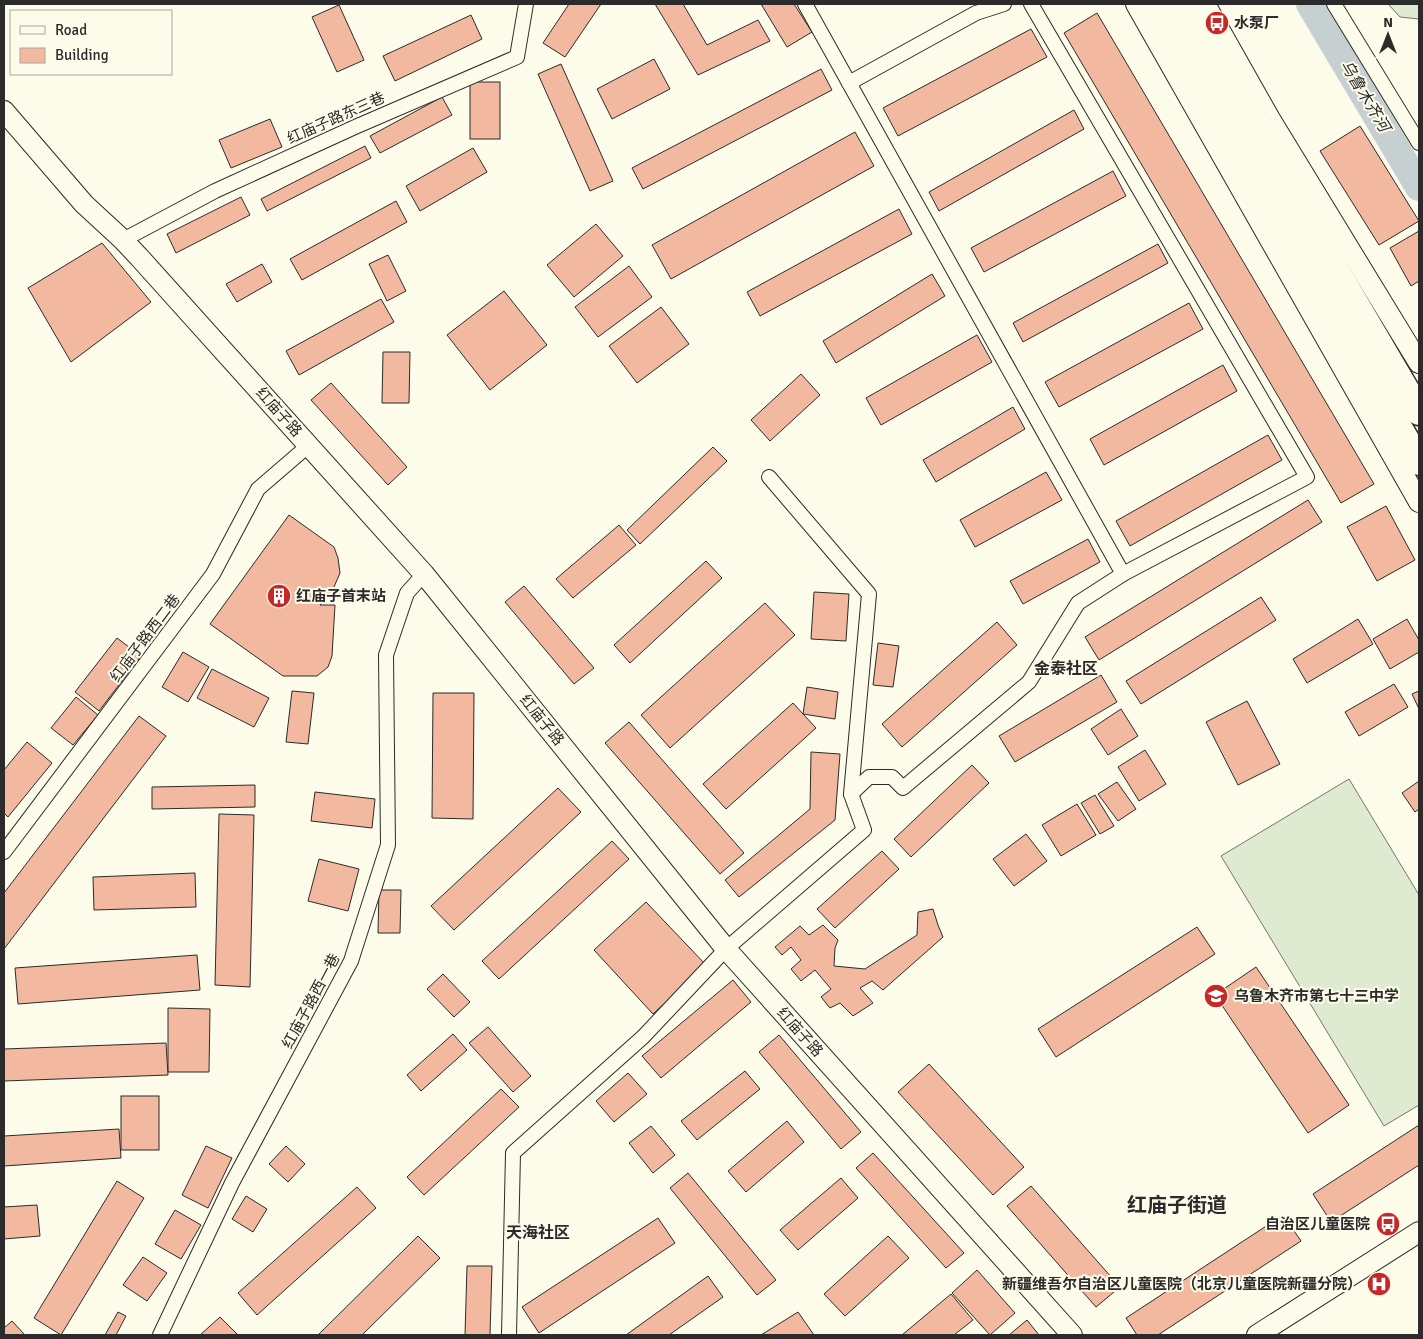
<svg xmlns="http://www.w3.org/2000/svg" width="1423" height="1339" font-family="Signika,'Noto Sans SC',sans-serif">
	<rect width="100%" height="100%" fill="#fdfbea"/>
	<g fill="#deebd1" stroke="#74746e">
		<polygon points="1388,4 1419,4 1419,19 1400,17"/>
		<polygon points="1349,779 1419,895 1419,1105 1384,1126 1221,856"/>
	</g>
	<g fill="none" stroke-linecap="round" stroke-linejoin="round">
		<polyline stroke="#c7d0d0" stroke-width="28" points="1310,4 1419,187"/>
	</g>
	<g fill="#f2b8a0" stroke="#2b2b2b">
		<polygon points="569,4 601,4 565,57 543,43"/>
		<polygon points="655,4 683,4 707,45 758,20 770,41 698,75"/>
		<polygon points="761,4 794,4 812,32 787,47"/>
		<polygon points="339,5 364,60 337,72 312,17"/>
		<polygon points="1097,13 1374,484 1341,503 1064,33"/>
		<polygon points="471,15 482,39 395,81 383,56"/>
		<polygon points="1031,29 1047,57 898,136 883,108"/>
		<polygon points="654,59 670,89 612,119 597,89"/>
		<polygon points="561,64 613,181 590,191 538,74"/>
		<polygon points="821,69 832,90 643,189 632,168"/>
		<rect x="470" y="82" width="30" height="57"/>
		<polygon points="442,97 452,115 380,153 370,136"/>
		<polygon points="1074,110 1084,129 939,211 929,192"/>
		<polygon points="270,119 282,147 231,168 219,140"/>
		<polygon points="1360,126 1419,221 1379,245 1320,151"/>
		<polygon points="855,132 874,166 671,279 652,245"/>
		<polygon points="365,146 371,158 267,211 261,199"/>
		<polygon points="473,148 487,172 420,211 406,186"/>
		<polygon points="1113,171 1126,196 984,272 971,248"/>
		<polygon points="241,197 250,215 176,253 167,234"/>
		<polygon points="396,201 407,222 302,280 290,259"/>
		<polygon points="899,209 912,234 760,316 747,292"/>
		<polygon points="596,224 623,256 574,297 547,265"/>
		<polygon points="1419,231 1419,281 1411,286 1390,248"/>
		<polygon points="102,243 151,302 71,362 28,288"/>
		<polygon points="1158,244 1168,263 1023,342 1013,323"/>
		<polygon points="388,255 406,291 387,301 369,264"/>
		<polygon points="262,264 272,282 237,302 226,284"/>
		<polygon points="629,266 652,297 598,337 575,307"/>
		<polygon points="932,274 945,296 836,363 823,341"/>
		<polygon points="504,291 547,345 490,390 447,335"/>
		<polygon points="381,299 394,322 299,375 286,351"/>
		<polygon points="1189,303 1203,329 1059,407 1045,382"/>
		<polygon points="661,307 689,344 637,383 609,346"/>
		<polygon points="977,335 992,362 881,425 866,398"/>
		<polygon points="383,352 410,352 409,403 382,403"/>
		<polygon points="1223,365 1237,391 1104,465 1090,439"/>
		<polygon points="801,374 820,395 770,441 751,420"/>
		<polygon points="331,383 407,467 388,485 311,400"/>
		<polygon points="1013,407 1025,429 936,482 923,460"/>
		<polygon points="1268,435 1282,460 1130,546 1116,521"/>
		<polygon points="713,447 727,461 640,544 627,530"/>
		<polygon points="1046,472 1062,500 975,547 960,520"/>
		<polygon points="1308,500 1322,522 1099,660 1085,637"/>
		<polygon points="1386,506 1415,560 1377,581 1347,527"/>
		<polygon points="289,515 334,547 338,558 340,573 334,587 320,605 335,605 332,656 328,667 317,676 283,676 210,624"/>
		<polygon points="619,525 636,545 573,598 556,579"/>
		<polygon points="1088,539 1100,562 1023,604 1010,581"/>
		<polygon points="706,561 722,578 630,663 614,645"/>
		<polygon points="524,586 594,668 574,684 505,602"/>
		<polygon points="814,592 849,594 846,641 811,639"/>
		<polygon points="1261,597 1276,620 1141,704 1126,681"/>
		<polygon points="765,603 795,635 670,748 641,715"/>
		<polygon points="1358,619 1373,644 1307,683 1293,659"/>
		<polygon points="1407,619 1419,640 1419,652 1390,669 1373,639"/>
		<polygon points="997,622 1017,645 902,747 882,724"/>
		<polygon points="117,638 141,656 99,711 75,692"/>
		<polygon points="878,643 899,646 893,687 873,685"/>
		<polygon points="183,652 209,667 188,702 162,687"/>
		<polygon points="212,669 269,698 254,727 197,698"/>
		<polygon points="1101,675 1117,702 1015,762 999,736"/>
		<polygon points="1394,684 1408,707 1359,736 1345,712"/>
		<polygon points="807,687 838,692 835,719 803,714"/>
		<polygon points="292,691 314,693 308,744 286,742"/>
		<polygon points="1419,691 1419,709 1412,694"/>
		<polygon points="433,693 474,693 473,819 432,818"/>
		<polygon points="76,697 98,715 73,745 51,728"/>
		<polygon points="1247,701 1280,764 1238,785 1206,722"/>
		<polygon points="793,703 816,728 726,809 703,784"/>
		<polygon points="1121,709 1138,736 1108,755 1091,729"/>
		<polygon points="139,716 166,736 4,949 4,893"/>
		<polygon points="629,722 744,853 720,874 605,743"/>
		<polygon points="27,742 52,763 8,817 4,813 4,770"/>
		<polygon points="1145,750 1166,784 1139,801 1118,767"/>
		<polygon points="811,752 840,754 835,820 739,897 725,880 810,809"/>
		<polygon points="972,765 989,783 911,857 894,839"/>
		<polygon points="1419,781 1419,809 1415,812 1402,793"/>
		<polygon points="1117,782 1136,809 1118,821 1098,794"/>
		<polygon points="255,785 255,807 152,809 152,787"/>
		<polygon points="558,788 581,812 454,930 431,906"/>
		<polygon points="315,792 375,799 372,828 311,821"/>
		<polygon points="1095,795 1114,826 1100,834 1081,803"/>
		<polygon points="1077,804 1096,835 1061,856 1042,825"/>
		<polygon points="219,814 254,815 250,987 215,985"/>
		<polygon points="1026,834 1047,861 1014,886 993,859"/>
		<polygon points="612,841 629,859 499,979 482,961"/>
		<polygon points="882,851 899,869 835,928 817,909"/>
		<polygon points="319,859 359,869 348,911 308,901"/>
		<polygon points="195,873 196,907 94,910 93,877"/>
		<polygon points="379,890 401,890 400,933 378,933"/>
		<polygon points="646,902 706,965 653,1014 594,950"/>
		<polygon points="933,909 938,925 943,937 883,990 872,981 860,988 873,1003 853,1016 840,1003 830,1008 821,997 831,989 815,970 801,981 791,969 801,960 791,947 782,955 775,947 800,926 809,935 823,925 838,940 835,948 834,966 865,969 917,935 918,912"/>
		<polygon points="1197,927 1215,954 1056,1057 1038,1029"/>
		<polygon points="197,955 200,990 18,1004 15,968"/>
		<polygon points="1256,967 1349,1105 1308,1133 1215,995"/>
		<polygon points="443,974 470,1002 454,1017 427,989"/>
		<polygon points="733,980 751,1002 661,1078 642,1056"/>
		<polygon points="168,1008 210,1009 209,1072 168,1072"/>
		<polygon points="488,1027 531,1076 513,1092 469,1043"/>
		<polygon points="453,1034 467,1050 421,1091 407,1075"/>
		<polygon points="779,1035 861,1132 841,1149 759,1052"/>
		<polygon points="166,1043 168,1075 4,1081 4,1049"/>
		<polygon points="929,1064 1024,1167 993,1195 898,1092"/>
		<polygon points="745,1071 760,1089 697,1140 681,1121"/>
		<polygon points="628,1073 647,1094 614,1122 596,1101"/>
		<polygon points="501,1089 519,1107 424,1195 407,1177"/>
		<rect x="121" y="1096" width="38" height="54"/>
		<polygon points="787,1121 804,1142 746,1192 728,1171"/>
		<polygon points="1419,1125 1419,1165 1331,1222 1313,1194"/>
		<polygon points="651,1126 675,1155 653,1173 629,1143"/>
		<polygon points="119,1129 121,1158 4,1166 4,1136"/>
		<polygon points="206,1146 232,1158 208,1208 182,1195"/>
		<polygon points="286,1146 305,1164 288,1182 269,1164"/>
		<polygon points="873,1153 964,1253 946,1268 856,1168"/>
		<polygon points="688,1173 776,1280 757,1295 670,1188"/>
		<polygon points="841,1178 858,1198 798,1250 780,1230"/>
		<polygon points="117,1181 144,1198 61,1335 34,1318"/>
		<polygon points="1031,1186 1120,1287 1096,1307 1007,1206"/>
		<polygon points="357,1187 376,1208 257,1315 238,1293"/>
		<polygon points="246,1196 267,1209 253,1232 232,1219"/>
		<polygon points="37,1205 40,1236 4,1239 4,1207"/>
		<polygon points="175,1210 201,1225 181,1259 155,1244"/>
		<polygon points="1283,1215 1301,1241 1158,1335 1137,1335 1126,1318"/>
		<polygon points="658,1218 675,1243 539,1333 522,1307"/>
		<polygon points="418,1236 440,1258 362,1335 318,1335"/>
		<polygon points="888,1236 909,1258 845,1316 824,1294"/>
		<polygon points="143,1257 167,1273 147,1301 123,1285"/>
		<polygon points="467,1266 492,1266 490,1335 465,1335"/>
		<polygon points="977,1270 1015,1313 990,1335 952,1293"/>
		<polygon points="708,1276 723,1297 669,1335 626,1335"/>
		<polygon points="951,1294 973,1320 954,1335 902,1335"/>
		<polygon points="118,1312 126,1316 116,1335 105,1335"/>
		<polygon points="798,1312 814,1335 761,1335"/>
		<polygon points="220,1317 238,1335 200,1335"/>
		<polygon points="1027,1320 1039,1335 1009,1335"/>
		<polygon points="12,1321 25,1335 4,1335 4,1328"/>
	</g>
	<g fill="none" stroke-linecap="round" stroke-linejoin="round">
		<g stroke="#2b2b2b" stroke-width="16">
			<g id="street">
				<path d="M805,4c105,190 213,379 318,570"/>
				<polyline points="1334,4 1419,143"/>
				<polyline points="849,83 976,13 1004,4"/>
				<polyline points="123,240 215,191 355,127 517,57 526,4"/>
				<polyline points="851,794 869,777 892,777 903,788 1029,682 1078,603 1123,574 1307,477 1031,4"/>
				<polyline points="4,852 213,574 258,489 309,445"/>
				<polyline points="160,1335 232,1183 351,961 388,845 386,655 407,593 424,574"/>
				<polyline points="509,1335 513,1153 643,1037 726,949 864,830 851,794 869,594 769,477"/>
			</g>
		</g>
		<g stroke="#2b2b2b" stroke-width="22">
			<g id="secondary">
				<polyline points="1136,4 1419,502"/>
				<polyline points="1205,4 1270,119 1419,363"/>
				<polyline points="4,111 84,204 123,240 139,257 424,574 726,949 1072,1335"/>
				<polyline points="1257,1335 1419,1232"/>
			</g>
		</g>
		<g stroke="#2b2b2b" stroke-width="29">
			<g id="highway">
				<polyline points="1153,4 1419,462"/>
				<polyline points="1180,4 1419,412"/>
			</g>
		</g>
		<use href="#street" stroke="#fdfbea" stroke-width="14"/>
		<use href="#secondary" stroke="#fdfbea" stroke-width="20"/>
		<use href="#highway" stroke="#fdfbea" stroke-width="26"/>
	</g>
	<defs>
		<g id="bus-disc" transform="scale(1.25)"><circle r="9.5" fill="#c62828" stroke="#fdfbea"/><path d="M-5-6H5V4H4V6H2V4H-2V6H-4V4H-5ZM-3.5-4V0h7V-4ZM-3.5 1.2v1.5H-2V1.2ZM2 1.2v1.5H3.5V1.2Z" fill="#fff"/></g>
		<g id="building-disc" transform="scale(1.25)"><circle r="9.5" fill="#c62828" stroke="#fdfbea"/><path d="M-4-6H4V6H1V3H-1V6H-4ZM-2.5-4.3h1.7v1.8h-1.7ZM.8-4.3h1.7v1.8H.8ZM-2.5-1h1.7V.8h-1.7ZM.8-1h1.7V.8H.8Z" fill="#fff"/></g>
		<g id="school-disc" transform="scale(1.25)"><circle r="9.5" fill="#c62828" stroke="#fdfbea"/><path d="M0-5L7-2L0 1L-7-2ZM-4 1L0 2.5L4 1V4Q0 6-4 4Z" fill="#fff"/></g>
		<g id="hospital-disc" transform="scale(1.25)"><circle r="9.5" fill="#c62828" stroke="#fdfbea"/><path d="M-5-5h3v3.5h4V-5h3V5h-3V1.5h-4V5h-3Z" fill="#fff"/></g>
	</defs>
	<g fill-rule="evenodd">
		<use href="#bus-disc" x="1217" y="23"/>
		<use href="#building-disc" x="279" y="596"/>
		<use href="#school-disc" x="1216" y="996"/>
		<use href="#bus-disc" x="1388" y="1224"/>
		<use href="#hospital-disc" x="1379" y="1284"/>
	</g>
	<g text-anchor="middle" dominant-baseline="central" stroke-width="4" stroke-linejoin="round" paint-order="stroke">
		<g font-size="15" font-weight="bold" fill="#2b2b2b" stroke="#fdfbea" text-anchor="start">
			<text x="1234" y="23">水泵厂</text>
			<text x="296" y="596">红庙子首末站</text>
			<text x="1234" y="996">乌鲁木齐市第七十三中学</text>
			<text x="1370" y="1224" text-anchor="end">自治区儿童医院</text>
			<text x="1362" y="1284" text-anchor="end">新疆维吾尔自治区儿童医院（北京儿童医院新疆分院）</text>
		</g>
		<g font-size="15" fill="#2b2b2b" stroke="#fdfbea">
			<text transform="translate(336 118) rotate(-24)">红庙子路东三巷</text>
			<text transform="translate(279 412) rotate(48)">红庙子路</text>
			<text transform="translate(145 638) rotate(-53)">红庙子路西二巷</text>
			<text transform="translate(542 720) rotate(51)">红庙子路</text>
			<text transform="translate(311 1001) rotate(-62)">红庙子路西一巷</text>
			<text transform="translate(800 1032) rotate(48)">红庙子路</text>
		</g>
		<g font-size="16" font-style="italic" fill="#2b2b2b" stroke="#fdfbea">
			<text transform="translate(1365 96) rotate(59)">乌鲁木齐河</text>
		</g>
		<g font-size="16" font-weight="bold" fill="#2b2b2b" stroke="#fdfbea">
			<text x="1066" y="669">金泰社区</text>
			<text x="538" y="1233">天海社区</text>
		</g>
		<g font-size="20" font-weight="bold" fill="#2b2b2b" stroke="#fdfbea">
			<text x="1177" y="1205">红庙子街道</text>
		</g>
	</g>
	<rect width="1423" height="1339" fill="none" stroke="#2b2b2b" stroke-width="10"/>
	<rect x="10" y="10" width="162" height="65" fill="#fdfbea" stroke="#a9a89e"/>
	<rect x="20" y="26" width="25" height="8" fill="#fdfbea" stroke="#a9a89e"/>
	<text x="55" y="35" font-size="15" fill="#2b2b2b">Road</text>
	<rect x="20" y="48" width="25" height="15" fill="#f2b8a0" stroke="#a9a89e"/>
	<text x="55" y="60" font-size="15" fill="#2b2b2b">Building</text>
	<g transform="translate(1388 35)" stroke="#fdfbea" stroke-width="4" paint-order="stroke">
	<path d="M0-4L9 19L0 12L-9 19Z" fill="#2b2b2b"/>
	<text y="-8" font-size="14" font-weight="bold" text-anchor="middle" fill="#2b2b2b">N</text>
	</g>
</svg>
